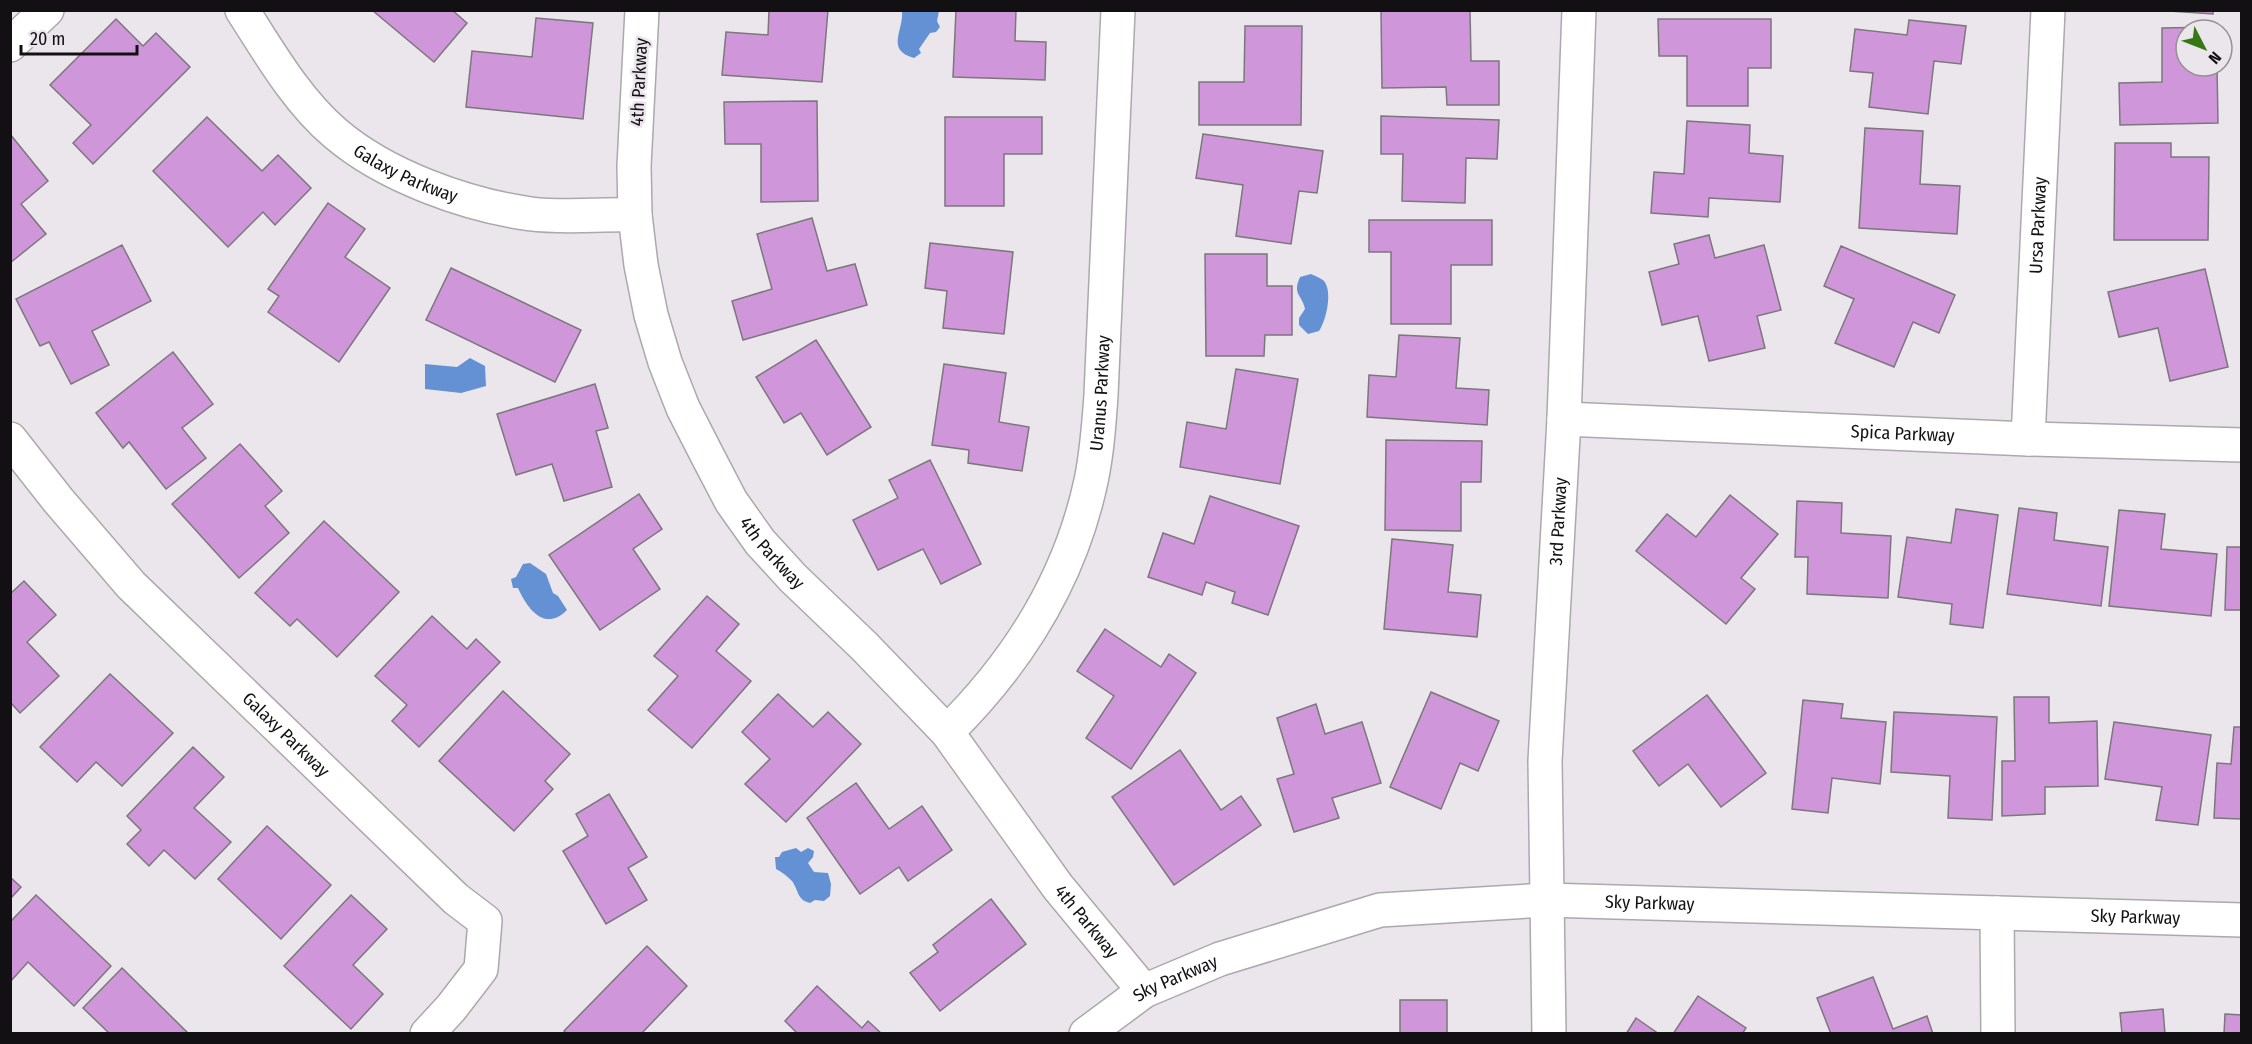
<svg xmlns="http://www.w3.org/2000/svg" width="2252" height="1044" font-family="'Fira Sans Condensed',sans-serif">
	<rect width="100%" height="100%" fill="#ebe6ec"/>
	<g fill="#6491d4">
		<path d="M902,11h37l-2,10 3,6 -4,5 -6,1 -11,16 2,4 -7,5c-29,-8 -10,-28 -12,-47z"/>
		<path d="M1311,274c4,2 10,4 13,7 9,11 2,40 -5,50l-11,3 -9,-9v-7l6,-9c-3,-15 -13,-14 -5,-32z"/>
		<polygon points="470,358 485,366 486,386 461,393 425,389 425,364 457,367"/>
		<path d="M530,563l16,11 7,19 5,3 9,14c-22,22 -39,0 -49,-22h-5l-2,-9 5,-2 7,-13z"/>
		<path d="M796,848l5,4 7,-4 6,3 -1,6 -5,6 6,9 14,1 3,11 -1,12 -6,5 -9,-1 -5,3c-13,-3 -11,-12 -18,-22 -5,-5 -10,-9 -16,-12l-1,-12h4l3,-5z"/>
	</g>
	<g fill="#cf96da" stroke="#7c777d" stroke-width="1.5">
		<polygon points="372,10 452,10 467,23 434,62"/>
		<polygon points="769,10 828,10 822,82 722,75 726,32 768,35"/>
		<polygon points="956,10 1016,10 1015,41 1046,42 1045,80 953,77"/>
		<polygon points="1470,10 1471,61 1499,61 1499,105 1447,105 1446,87 1382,88 1381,11"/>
		<polygon points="2154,10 2213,10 2213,14"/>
		<polygon points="536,18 593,23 583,119 466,107 472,51 532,57"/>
		<polygon points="116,19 143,46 156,33 190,67 93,164 73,143 91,125 50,85"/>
		<polygon points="1658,19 1771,19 1771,68 1748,68 1748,106 1687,106 1687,56 1659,56"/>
		<polygon points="1909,20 1966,26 1961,64 1934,61 1928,114 1869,107 1873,73 1850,71 1855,29 1907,35"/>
		<polygon points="1245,26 1302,26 1301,125 1199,125 1199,82 1244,82"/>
		<polygon points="2217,27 2217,30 2186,30 2186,66 2217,66 2218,123 2120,125 2119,83 2162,82 2162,28"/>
		<polygon points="817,101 818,201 761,202 761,144 725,144 724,102"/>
		<polygon points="1381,116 1499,120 1497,159 1466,158 1465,203 1402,201 1403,154 1381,154"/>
		<polygon points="207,117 262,171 278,155 311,188 275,225 263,212 228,247 153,171"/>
		<polygon points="945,117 1042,117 1042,154 1004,154 1004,206 945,206"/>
		<polygon points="1687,121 1750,125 1749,153 1783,156 1780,202 1709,198 1708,217 1651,213 1654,172 1684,174"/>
		<polygon points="1865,128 1923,131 1920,184 1960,186 1957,234 1859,228"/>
		<polygon points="10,134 48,181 21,204 46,234 10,263"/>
		<polygon points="1203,134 1323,151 1317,193 1299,191 1291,244 1236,236 1243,185 1196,178"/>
		<polygon points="2115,143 2171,143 2171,157 2209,157 2208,240 2114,240"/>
		<polygon points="328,203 365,229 345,257 390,288 339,362 268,312 279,296 268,289"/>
		<polygon points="812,218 827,271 855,264 867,305 743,340 732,301 772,289 757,234"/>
		<polygon points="1369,220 1492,220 1492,265 1451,265 1451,324 1391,324 1391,252 1369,252"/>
		<polygon points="1709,235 1715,258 1764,245 1781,310 1757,316 1765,348 1709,361 1698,316 1662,325 1649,272 1679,264 1674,244"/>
		<polygon points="930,243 1013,252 1004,334 943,328 947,291 925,288"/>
		<polygon points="122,245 151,301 92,331 109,365 71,384 49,342 40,346 16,299"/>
		<polygon points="1841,246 1955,295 1939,333 1913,322 1894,367 1835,343 1854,299 1824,286"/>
		<polygon points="1205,254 1267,254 1267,286 1292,286 1292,335 1265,335 1264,356 1206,356"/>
		<polygon points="451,268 581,330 555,382 426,320"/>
		<polygon points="2205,269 2228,367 2170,381 2158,328 2119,337 2108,292"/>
		<polygon points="1399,335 1460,338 1456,388 1489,390 1487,425 1367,417 1369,375 1396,377"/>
		<polygon points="816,340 871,427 827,455 801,413 784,423 756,377"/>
		<polygon points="173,352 213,404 182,428 206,458 166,489 129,442 123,448 96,413"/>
		<polygon points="944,364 1006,373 999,422 1029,427 1022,471 968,463 969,450 932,445"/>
		<polygon points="1236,369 1298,379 1280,484 1180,467 1187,422 1226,429"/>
		<polygon points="595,384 608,428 596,431 612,487 564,501 552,464 516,475 497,414"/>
		<polygon points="1386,440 1482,441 1481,482 1461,482 1461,531 1385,530"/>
		<polygon points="240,444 282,491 265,506 289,533 239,578 172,504"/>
		<polygon points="930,460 981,564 941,584 923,549 878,570 853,520 898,498 889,480"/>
		<polygon points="639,494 662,529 633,549 660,589 600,630 549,555"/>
		<polygon points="1730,495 1778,534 1741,578 1755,589 1726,624 1636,551 1667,514 1696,537"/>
		<polygon points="1210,496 1299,526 1268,615 1232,603 1235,592 1206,582 1202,595 1148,577 1163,533 1194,544"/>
		<polygon points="1797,501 1842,503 1841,533 1891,536 1888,598 1807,594 1808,557 1795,557"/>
		<polygon points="2019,508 2057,513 2054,540 2108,547 2101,606 2007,594"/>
		<polygon points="1956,509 1998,515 1983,628 1950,624 1952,604 1898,597 1907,537 1951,543"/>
		<polygon points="2119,510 2165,514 2161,549 2217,554 2211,616 2109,606"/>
		<polygon points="324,521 399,592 337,657 297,619 290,626 255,593"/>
		<polygon points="1392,539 1453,545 1448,592 1481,595 1477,637 1384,629"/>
		<polygon points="2227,547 2242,547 2242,610 2225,610"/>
		<polygon points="24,581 56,615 27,642 59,676 20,713 10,702 10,594"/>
		<polygon points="707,596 739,624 716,651 751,681 692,748 648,710 678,676 654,656"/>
		<polygon points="432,616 467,649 476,639 500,662 419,747 392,721 407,705 375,676"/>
		<polygon points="1105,629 1161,667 1169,654 1196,673 1131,769 1086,738 1114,696 1077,671"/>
		<polygon points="110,674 173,733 122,786 96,762 77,782 40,747"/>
		<polygon points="503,691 570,754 545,781 553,789 514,831 439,761"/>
		<polygon points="1431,692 1499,721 1478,771 1460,763 1441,809 1390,787"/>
		<polygon points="778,694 813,727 828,712 861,744 786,822 745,784 770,759 742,732"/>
		<polygon points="1707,695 1766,773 1721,807 1688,764 1659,786 1633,751"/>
		<polygon points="2014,697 2049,697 2049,723 2097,721 2098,786 2045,787 2045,814 2002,816 2002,761 2015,761"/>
		<polygon points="1803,700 1843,704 1841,718 1886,722 1880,784 1832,778 1828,813 1792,809"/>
		<polygon points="1316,704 1325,734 1362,722 1381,783 1332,798 1339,818 1294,832 1277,779 1294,774 1277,718"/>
		<polygon points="1894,712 1997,717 1992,820 1948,818 1950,776 1891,772"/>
		<polygon points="2114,722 2211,735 2198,825 2156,820 2162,787 2105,779"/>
		<polygon points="2234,727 2242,727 2242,819 2214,818 2217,763 2231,764"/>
		<polygon points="193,747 224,777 194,808 231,842 195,879 164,850 149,866 127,844 141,830 127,816"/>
		<polygon points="1180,750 1221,810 1241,796 1261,825 1174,885 1112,797"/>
		<polygon points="856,783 889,829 922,806 952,850 908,881 899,867 860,894 807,818"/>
		<polygon points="609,794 647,857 628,868 647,900 606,924 563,851 588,836 576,814"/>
		<polygon points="267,826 331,885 281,939 218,879"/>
		<polygon points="10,877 21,887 10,899"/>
		<polygon points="36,895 111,966 74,1006 28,962 10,982 10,922"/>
		<polygon points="351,895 387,929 353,965 383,994 351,1029 284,966"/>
		<polygon points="991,899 1026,944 940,1011 910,973 938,952 933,945"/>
		<polygon points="647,946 687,986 641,1034 567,1034 564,1031"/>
		<polygon points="122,968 189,1034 110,1034 83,1008"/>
		<polygon points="1873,977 1893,1029 1927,1016 1933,1034 1831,1034 1817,998"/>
		<polygon points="817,986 862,1028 868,1021 882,1034 798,1034 785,1021"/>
		<polygon points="1698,996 1746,1028 1742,1034 1673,1034"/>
		<rect x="1400" y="1000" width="47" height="34"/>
		<polygon points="2163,1009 2165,1034 2122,1034 2120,1013"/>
		<polygon points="2225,1014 2242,1015 2242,1034 2224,1034"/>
		<polygon points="1636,1018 1659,1034 1626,1034"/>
	</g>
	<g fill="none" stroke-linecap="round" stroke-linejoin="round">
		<g stroke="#ada8ae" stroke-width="36">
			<g id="minor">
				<path id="s1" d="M242,10c27,42 55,91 93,123 50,43 131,72 196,81 32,4 71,0 104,1"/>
				<path id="s2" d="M642,10l-8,156 1,49 6,50 10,50 14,47 18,46 23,45 25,48 29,41 33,36 71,68 83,86 111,155 86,104"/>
				<polyline points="10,45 47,10"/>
				<path id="s3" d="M1564,419l464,20 214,6"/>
				<path id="s4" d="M10,439l48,61 73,85 325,314 29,22 -4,48 -30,39 -24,26"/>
				<path id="s5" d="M2028,439l20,-429"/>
				<path id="s6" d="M947,732c70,-69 123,-153 144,-251 6,-28 8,-57 10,-86l17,-385"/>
				<polyline points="1997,913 1998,1034"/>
				<path id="s7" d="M1086,1034l58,-43 76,-32 160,-49 166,-10 696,20"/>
				<path id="s8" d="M1549,1034l-4,-273 19,-342 15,-409"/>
			</g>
		</g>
		<use href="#minor" stroke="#fff" stroke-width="33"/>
	</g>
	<g text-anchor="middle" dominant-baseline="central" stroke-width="5" stroke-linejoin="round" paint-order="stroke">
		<g font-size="18" fill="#121012" stroke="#ebe6ec">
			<text transform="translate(639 82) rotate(-87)">4th Parkway</text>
			<text stroke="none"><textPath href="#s1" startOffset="237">Galaxy Parkway</textPath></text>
			<text stroke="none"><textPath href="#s5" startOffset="214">Ursa Parkway</textPath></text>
			<text stroke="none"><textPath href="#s6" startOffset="382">Uranus Parkway</textPath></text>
			<text stroke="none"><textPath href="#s3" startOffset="339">Spica Parkway</textPath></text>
			<text stroke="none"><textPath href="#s8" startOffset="513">3rd Parkway</textPath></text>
			<text stroke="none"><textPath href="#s2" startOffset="576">4th Parkway</textPath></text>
			<text stroke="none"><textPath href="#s4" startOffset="405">Galaxy Parkway</textPath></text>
			<text stroke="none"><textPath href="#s7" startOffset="592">Sky Parkway</textPath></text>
			<text stroke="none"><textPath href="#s7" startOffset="1078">Sky Parkway</textPath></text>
			<text stroke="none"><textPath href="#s2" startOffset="1062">4th Parkway</textPath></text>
			<text stroke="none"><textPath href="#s7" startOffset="106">Sky Parkway</textPath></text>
		</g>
	</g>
	<rect width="2252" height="1044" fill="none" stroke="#121012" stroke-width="24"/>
	<g transform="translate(2204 48) rotate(132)"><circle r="28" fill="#ebe6ec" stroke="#949095" stroke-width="1.5"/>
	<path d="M0-4.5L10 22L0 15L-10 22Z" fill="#377714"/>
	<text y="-9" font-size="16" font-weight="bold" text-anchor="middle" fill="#121012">N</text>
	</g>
	<path d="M21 45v9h116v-9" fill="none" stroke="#121012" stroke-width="3"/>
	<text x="30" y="45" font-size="18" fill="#121012" stroke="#ebe6ec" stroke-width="4.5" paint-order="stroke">20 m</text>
</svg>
